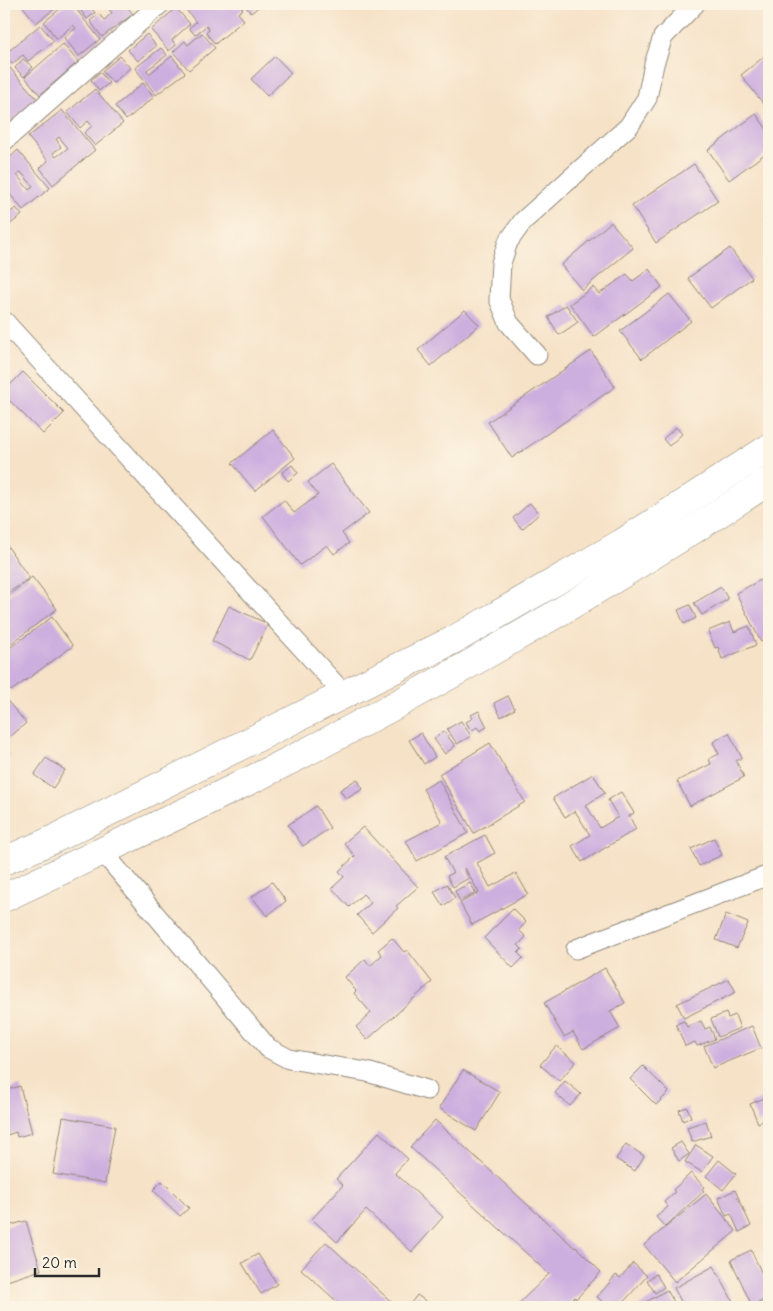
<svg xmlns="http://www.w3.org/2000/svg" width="773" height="1311" font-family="Delius,sans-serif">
	<rect width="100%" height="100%" fill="#fcf5e5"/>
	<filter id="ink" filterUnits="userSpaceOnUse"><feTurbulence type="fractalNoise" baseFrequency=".02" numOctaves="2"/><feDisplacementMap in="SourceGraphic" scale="10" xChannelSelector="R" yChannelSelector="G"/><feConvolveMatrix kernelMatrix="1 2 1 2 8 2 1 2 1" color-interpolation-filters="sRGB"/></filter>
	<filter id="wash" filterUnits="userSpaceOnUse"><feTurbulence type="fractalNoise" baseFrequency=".0096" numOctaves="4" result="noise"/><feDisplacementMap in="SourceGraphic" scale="20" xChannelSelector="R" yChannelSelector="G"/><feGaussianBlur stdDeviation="1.12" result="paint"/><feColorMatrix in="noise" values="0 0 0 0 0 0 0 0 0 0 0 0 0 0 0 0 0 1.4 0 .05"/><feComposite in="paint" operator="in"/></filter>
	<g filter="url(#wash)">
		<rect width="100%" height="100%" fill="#f6e2c7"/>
		<g id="blocks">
			<g fill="#cdafdf" fill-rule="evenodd">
				<polygon points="21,4 61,4 36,23"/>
				<polygon points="66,4 72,4 100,39 79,56 64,38 76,28 73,25 57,39 44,22"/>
				<polygon points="76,4 93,4 90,6 95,13 87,19"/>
				<polygon points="105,4 125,4 133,14 102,37 90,21 99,14 104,20 112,13"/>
				<polygon points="185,4 239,4 243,9 238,13 244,20 215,44 206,33 209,30 206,26 195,35 189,28 196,22 183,6"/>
				<polygon points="244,4 262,4 251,13"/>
				<polygon points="176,8 190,24 172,40 176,45 169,51 151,30"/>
				<polygon points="40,25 54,41 28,61 23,55 12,64 4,55"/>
				<polygon points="202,33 215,48 189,70 173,52 185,41 188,45"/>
				<polygon points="147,34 156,46 138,61 128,50"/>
				<polygon points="63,44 78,62 40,95 25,77"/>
				<polygon points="161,48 167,55 147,70 149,74 172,56 185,73 156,95 135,68"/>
				<polygon points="766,55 769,59 769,111 741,75"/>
				<polygon points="120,56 130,68 113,83 102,71"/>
				<polygon points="275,56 291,73 267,96 251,79"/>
				<polygon points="23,59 33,67 24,77 15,68"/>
				<polygon points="4,61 37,99 5,127 4,94 9,90 5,85 4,86"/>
				<polygon points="100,72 109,83 99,91 91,80"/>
				<polygon points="143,83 154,97 126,120 115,106"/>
				<polygon points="95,89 123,123 95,146 84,133 92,126 88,121 80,128 67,112"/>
				<path d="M62,110l33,40 -42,35 -13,-17 8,-7 -20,-24zM59,137l9,11 -12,9 -3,-4 8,-6 -5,-8z"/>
				<polygon points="756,114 769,132 769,151 729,180 708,150"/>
				<path d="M18,150l32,38 -27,22 -19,-23v-24zM21,172l12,14 -4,4 -12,-15z"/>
				<polygon points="694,164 718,201 656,243 632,206"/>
				<polygon points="16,208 22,215 4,229 4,211 5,209 9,213"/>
				<polygon points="769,217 769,229 764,221"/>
				<polygon points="611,222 633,248 582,290 561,265"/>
				<polygon points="730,248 752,278 711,308 688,278"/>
				<polygon points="649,269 662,287 594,337 570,304 593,287 599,294 627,274 633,281"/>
				<polygon points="669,294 691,321 642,359 620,331"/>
				<polygon points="566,305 578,322 559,335 548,317"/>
				<polygon points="465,310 479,325 431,366 418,350"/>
				<polygon points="591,351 615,387 512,458 488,422"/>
				<polygon points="23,372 64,413 43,434 4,395 4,391"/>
				<polygon points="676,427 682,434 669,446 663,439"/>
				<polygon points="273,430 295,458 255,491 232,463"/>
				<polygon points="331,464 369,513 342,533 349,543 334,554 327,545 300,565 263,516 284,500 294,513 318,495 308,482"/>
				<polygon points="292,465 298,473 288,481 282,473"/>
				<polygon points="530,503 539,514 522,529 513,518"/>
				<polygon points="4,541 29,578 4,596"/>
				<polygon points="32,577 57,609 4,649 4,599"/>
				<polygon points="766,577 767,579 769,578 769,637 761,642 736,593"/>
				<polygon points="721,587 728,599 702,615 694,603"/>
				<polygon points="690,605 696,618 684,624 678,610"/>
				<polygon points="229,606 268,624 250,660 212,641"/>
				<polygon points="52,617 73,646 11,691 4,680 4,652"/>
				<polygon points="730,622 734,632 749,626 756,645 722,659 718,647 715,648 708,631"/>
				<polygon points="508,696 515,709 501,717 494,703"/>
				<polygon points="4,697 26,723 9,738 4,732"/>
				<polygon points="479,711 487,727 480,731 477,727 471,731 466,722 473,718 471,715"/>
				<polygon points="461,721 471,736 457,744 447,729"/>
				<polygon points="444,731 455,746 445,754 434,739"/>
				<polygon points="421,733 435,757 424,764 409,740"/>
				<polygon points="729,733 742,758 736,761 744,777 690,806 677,781 711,764 709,759 719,754 713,742"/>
				<polygon points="490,743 525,802 474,833 439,774"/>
				<polygon points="4,746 9,756 4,758"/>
				<polygon points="46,758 65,770 53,788 34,775"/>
				<polygon points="593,774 605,793 586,805 600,828 618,817 608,800 621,792 634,813 629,816 636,829 582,862 572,846 590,835 575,811 565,817 553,798"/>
				<polygon points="357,779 363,789 346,799 340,790"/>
				<polygon points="439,780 468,833 417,861 406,841 442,822 423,789"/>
				<polygon points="316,806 330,828 303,846 288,825"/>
				<polygon points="363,827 418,887 396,906 398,908 372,932 357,915 371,903 363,894 349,907 332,888 344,877 339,871 355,856 344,843"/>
				<polygon points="485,835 495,853 477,863 490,887 516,873 528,894 472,925 460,903 479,893 465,868 464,869 469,878 453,887 447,876 453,873 444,857"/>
				<polygon points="714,838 722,855 699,866 691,849"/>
				<polygon points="272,882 286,901 267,916 252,897"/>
				<polygon points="470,883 476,893 460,901 455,891"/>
				<polygon points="447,884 455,898 443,906 434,892"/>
				<polygon points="513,909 526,922 519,930 526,937 518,945 522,949 518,953 523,958 513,968 484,938"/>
				<polygon points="726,914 748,923 737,948 716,940"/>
				<polygon points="392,938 404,952 407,950 432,982 367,1040 356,1027 371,1013 354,993 356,991 345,977 365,959 370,966 382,955 378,950"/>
				<polygon points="605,968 625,1003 610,1011 620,1028 583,1049 573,1032 564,1037 544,1003"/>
				<polygon points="729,979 736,992 684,1018 677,1004"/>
				<polygon points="726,1013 728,1018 735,1015 740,1028 718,1037 711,1019"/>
				<polygon points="684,1021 687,1027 701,1021 705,1029 710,1027 715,1039 697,1046 695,1042 685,1046 676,1024"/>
				<polygon points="752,1026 761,1048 713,1068 704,1046"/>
				<polygon points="556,1046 576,1062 559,1081 540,1065"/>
				<polygon points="643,1066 669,1092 656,1105 630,1079"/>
				<polygon points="463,1070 500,1092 476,1131 439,1108"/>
				<polygon points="565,1081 581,1094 570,1106 555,1093"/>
				<polygon points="20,1086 32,1133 17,1137 16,1132 4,1136 4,1091"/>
				<polygon points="769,1096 769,1118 758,1123 750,1104"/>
				<polygon points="687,1107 691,1117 683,1121 679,1110"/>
				<polygon points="63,1117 115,1126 105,1183 53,1174"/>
				<polygon points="435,1120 575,1248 576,1247 601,1272 576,1299 575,1297 565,1307 515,1307 549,1274 410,1147"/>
				<polygon points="706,1121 711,1136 692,1142 687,1127"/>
				<polygon points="379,1132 408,1159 395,1173 443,1217 412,1252 366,1210 337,1242 312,1219 343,1185 336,1179"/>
				<polygon points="681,1142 689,1154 679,1161 671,1148"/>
				<polygon points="626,1144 644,1156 635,1171 616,1159"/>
				<polygon points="696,1145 713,1156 702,1172 685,1162"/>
				<polygon points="719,1160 736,1174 723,1190 706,1176"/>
				<polygon points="691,1173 704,1187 702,1189 704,1191 665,1227 656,1217 668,1207 664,1202 675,1192 673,1190"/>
				<polygon points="162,1181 189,1208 180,1216 153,1190"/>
				<polygon points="735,1190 751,1226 739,1232 731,1214 726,1216 718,1198"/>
				<polygon points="706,1194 736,1231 675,1282 644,1245"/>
				<polygon points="26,1221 41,1270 4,1282 4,1227"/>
				<polygon points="326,1242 397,1307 343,1307 301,1269"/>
				<polygon points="751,1250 769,1289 769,1298 752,1306 731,1260"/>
				<polygon points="258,1254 277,1284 261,1294 242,1263"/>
				<polygon points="633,1263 647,1276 619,1307 609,1307 597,1297 616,1275 620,1278"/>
				<polygon points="714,1266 736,1307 684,1307 674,1288"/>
				<polygon points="656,1274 664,1287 655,1293 647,1280"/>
				<polygon points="667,1290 677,1307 637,1307"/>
				<polygon points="417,1295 430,1304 428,1307 408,1307"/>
			</g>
		</g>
	</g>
	<g filter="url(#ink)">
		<use href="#blocks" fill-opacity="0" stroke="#908679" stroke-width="1"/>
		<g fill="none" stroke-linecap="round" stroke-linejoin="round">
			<g stroke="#908679" stroke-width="21">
				<g id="minor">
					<polyline points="4,141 160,4"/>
					<polyline points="4,321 344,694"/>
					<polyline points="537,355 509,323 499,299 501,263 508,242 523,221 629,126 647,98 654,64 663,37 695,4"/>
					<polyline points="102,851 268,1048 289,1059 367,1072 427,1090"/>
					<polyline points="576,949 769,875"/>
				</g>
			</g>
			<g stroke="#908679" stroke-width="29">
				<g id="primary">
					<polyline points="4,861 50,841 457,638 622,543 769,448"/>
					<path d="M4,898c85,-41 172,-81 257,-123 175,-87 345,-187 508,-294"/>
				</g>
			</g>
			<use href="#minor" stroke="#fff" stroke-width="19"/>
			<use href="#primary" stroke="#fff" stroke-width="28"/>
		</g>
	</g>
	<rect width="773" height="1311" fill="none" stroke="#fcf5e5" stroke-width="20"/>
	<path d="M35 1268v8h64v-8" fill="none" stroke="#2b2b2b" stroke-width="2.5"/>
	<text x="42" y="1268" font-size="15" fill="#2b2b2b" stroke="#fcf5e5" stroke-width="4" paint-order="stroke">20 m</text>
</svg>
